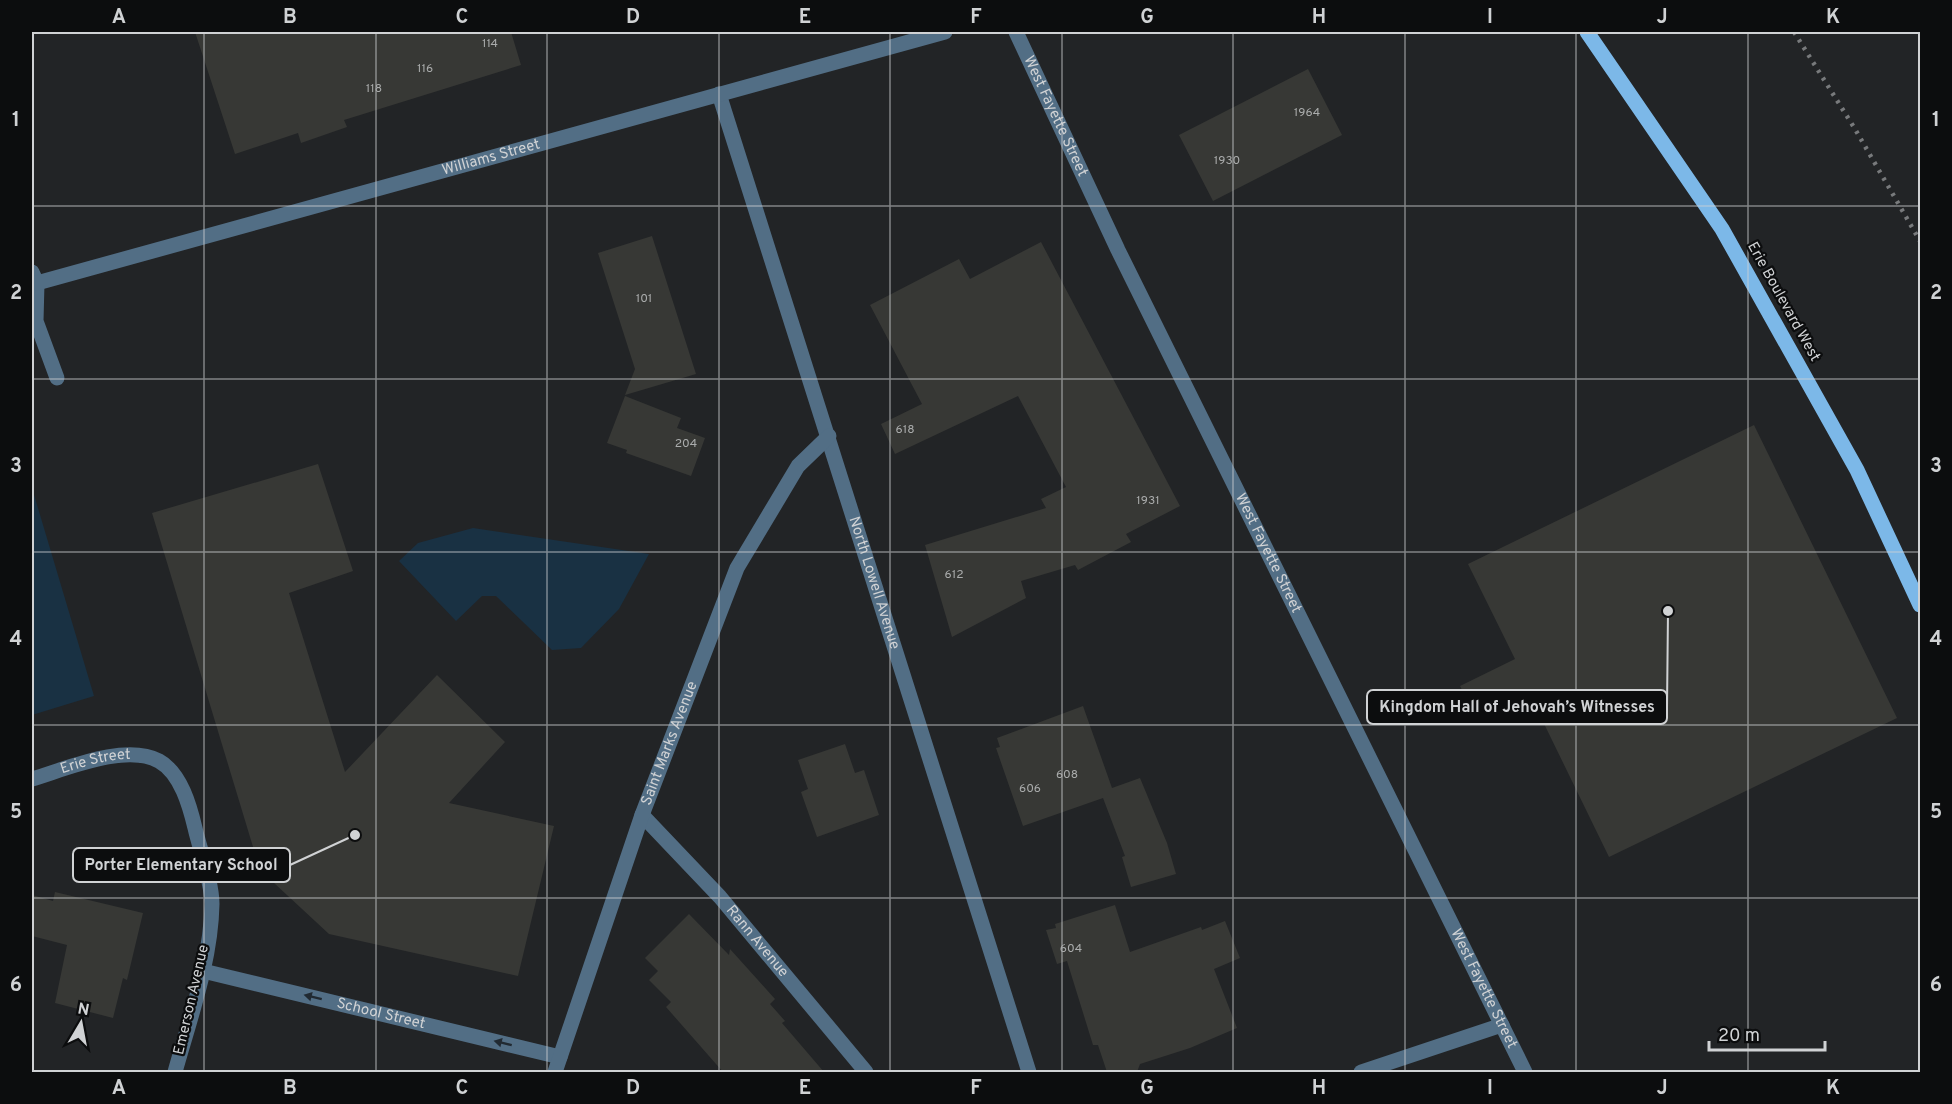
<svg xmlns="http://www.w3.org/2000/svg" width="1952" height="1104" font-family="Overpass,sans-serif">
	<rect width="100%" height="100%" fill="#222426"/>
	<g fill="#193143">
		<polygon points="32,488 94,696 32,715"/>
		<polygon points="473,528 649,554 619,609 581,648 552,650 496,596 482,596 456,621 399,561 418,543"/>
	</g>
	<g fill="#373835">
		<polygon points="195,32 511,32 521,65 344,120 347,127 301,143 298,133 235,154"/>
		<polygon points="1308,69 1342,135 1213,201 1179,135"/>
		<polygon points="652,236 696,374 625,395 635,369 598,253"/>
		<polygon points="1041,242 1180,506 1126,534 1131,542 1078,570 1075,565 1021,581 1026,598 952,637 925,545 1046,508 1041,499 1066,487 1018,396 895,454 881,424 922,404 870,305 959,259 970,279"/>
		<polygon points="625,396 681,418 677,428 705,438 691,476 626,453 627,450 607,443"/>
		<polygon points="1754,425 1897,718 1609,857 1531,697 1479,723 1460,686 1515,659 1468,564"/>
		<polygon points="318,464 353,571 289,593 345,772 437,675 505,742 449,803 554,826 518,976 329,934 260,870 152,513"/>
		<polygon points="1083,706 1112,788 1140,778 1167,843 1176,874 1131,887 1122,857 1125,856 1103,798 1023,826 996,748 1000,747 997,738"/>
		<polygon points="845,744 855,773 864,770 879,815 817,837 801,792 808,789 798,760"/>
		<polygon points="55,892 143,913 127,980 123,978 113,1018 55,1003 67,945 32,936 32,895 53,901"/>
		<polygon points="1115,905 1130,952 1201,927 1202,930 1225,921 1240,958 1214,969 1237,1028 1190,1048 1140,1064 1137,1072 1107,1072 1098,1045 1093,1045 1067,961 1057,964 1046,930 1056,928 1055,924"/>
		<polygon points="689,914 729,955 730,949 775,999 770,1004 785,1021 782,1023 824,1072 723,1072 666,1007 671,1002 649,980 658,971 645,958"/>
	</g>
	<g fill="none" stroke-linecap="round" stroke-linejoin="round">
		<g stroke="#526e85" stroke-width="15">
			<path id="s1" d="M1016,32l102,218 407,822"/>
			<path id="s2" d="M719,94l310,978"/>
			<polyline points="32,272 37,283 36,321 57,378"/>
			<path id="s3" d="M37,283l908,-251"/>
			<path id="s4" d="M32,779c34,-10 93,-36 127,-18 22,12 31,46 36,67 5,22 17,54 17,76 -1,57 -22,114 -37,168"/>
			<path id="s5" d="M642,815l78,82 146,175"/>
			<path id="s6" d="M203,971l357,86"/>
			<path id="s7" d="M555,1072l87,-257 95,-247 61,-102 31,-30"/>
			<polyline points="1361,1072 1502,1025"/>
		</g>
		<polyline stroke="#7cb8e8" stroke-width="15" points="1587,32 1722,229 1857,470 1920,605"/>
		<polyline stroke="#787a7c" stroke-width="4.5" stroke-dasharray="3 6" stroke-linecap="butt" points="1794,32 1855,129 1920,241"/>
	</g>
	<defs><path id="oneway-solid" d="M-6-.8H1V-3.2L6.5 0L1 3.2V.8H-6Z" transform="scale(1.5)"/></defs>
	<g fill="#212a32">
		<use href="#oneway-solid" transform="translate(313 997) rotate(-166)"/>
		<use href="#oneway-solid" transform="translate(503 1043) rotate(-166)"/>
	</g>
	<path fill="none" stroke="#d0d2d4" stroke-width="1.5" stroke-opacity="0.55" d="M204,32v1040M376,32v1040M547,32v1040M719,32v1040M890,32v1040M1062,32v1040M1233,32v1040M1405,32v1040M1576,32v1040M1748,32v1040M32,206h1888M32,379h1888M32,552h1888M32,725h1888M32,898h1888"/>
	<g text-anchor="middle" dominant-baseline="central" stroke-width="4.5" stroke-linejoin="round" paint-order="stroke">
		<g font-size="12" fill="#aaacac">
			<text x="490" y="44">114</text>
			<text x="425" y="69">116</text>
			<text x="374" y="89">118</text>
			<text x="1307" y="113">1964</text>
			<text x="1227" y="161">1930</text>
			<text x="644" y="299">101</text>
			<text x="905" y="430">618</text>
			<text x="686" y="444">204</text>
			<text x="1148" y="501">1931</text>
			<text x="954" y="575">612</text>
			<text x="1067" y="775">608</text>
			<text x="1030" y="789">606</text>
			<text x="1071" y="949">604</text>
		</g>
		<g font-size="15" fill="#d0d2d4" stroke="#0c0d0e">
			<text stroke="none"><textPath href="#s1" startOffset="93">West Fayette Street</textPath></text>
			<text stroke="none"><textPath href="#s3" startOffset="471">Williams Street</textPath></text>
			<text transform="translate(1783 302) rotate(61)">Erie Boulevard West</text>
			<text stroke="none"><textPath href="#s1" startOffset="579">West Fayette Street</textPath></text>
			<text stroke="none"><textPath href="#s2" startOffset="513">North Lowell Avenue</textPath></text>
			<text stroke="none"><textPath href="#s7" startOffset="348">Saint Marks Avenue</textPath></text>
			<text stroke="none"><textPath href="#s4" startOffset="66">Erie Street</textPath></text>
			<text stroke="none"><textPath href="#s5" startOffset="171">Rann Avenue</textPath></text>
			<text stroke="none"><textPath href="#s1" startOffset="1065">West Fayette Street</textPath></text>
			<text transform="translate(192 1000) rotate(-77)">Emerson Avenue</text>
			<text stroke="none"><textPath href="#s6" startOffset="183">School Street</textPath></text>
		</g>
	</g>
	<path fill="none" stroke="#d0d2d4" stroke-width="2" d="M1668 611L1667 707M355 835L290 865"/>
	<g fill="#d0d2d4" stroke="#0c0d0e" stroke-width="2">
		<circle cx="1668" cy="611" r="6"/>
		<circle cx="355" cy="835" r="6"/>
	</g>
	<g fill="#0c0d0e" stroke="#d0d2d4" stroke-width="2">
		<rect x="1367" y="690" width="300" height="34" rx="6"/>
		<rect x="73" y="848" width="217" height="34" rx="6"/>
	</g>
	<g font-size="16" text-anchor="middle" font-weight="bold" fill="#d0d2d4">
		<text x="1517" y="712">Kingdom Hall of Jehovah’s Witnesses</text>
		<text x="181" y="870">Porter Elementary School</text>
	</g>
	<rect width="1952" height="1104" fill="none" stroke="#0c0d0e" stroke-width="66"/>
	<g transform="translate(81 1023) rotate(10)" stroke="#0c0d0e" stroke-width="4.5" paint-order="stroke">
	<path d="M0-4.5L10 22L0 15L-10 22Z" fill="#d0d2d4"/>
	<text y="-9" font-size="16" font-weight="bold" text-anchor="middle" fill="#d0d2d4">N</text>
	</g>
	<path d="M1709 1041v9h116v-9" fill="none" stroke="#d0d2d4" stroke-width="3"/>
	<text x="1718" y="1041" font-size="18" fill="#d0d2d4" stroke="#0c0d0e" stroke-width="4.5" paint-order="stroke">20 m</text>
	<rect x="33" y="33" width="1886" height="1038" fill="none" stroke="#d0d2d4" stroke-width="2"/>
	<g font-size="20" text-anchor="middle" font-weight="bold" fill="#d0d2d4">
		<text x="119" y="23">A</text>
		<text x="290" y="23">B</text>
		<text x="462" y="23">C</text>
		<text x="633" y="23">D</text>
		<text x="805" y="23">E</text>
		<text x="976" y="23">F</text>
		<text x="1147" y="23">G</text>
		<text x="1319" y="23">H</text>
		<text x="1490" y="23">I</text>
		<text x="1662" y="23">J</text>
		<text x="1833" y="23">K</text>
		<text x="16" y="126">1</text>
		<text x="1936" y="126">1</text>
		<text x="16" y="299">2</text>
		<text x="1936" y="299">2</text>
		<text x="16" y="472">3</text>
		<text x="1936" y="472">3</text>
		<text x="16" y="645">4</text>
		<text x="1936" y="645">4</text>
		<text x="16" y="818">5</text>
		<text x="1936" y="818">5</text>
		<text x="16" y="991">6</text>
		<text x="1936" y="991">6</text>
		<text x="119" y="1094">A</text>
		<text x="290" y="1094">B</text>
		<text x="462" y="1094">C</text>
		<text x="633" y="1094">D</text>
		<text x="805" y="1094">E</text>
		<text x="976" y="1094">F</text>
		<text x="1147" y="1094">G</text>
		<text x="1319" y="1094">H</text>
		<text x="1490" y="1094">I</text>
		<text x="1662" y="1094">J</text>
		<text x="1833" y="1094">K</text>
	</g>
</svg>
